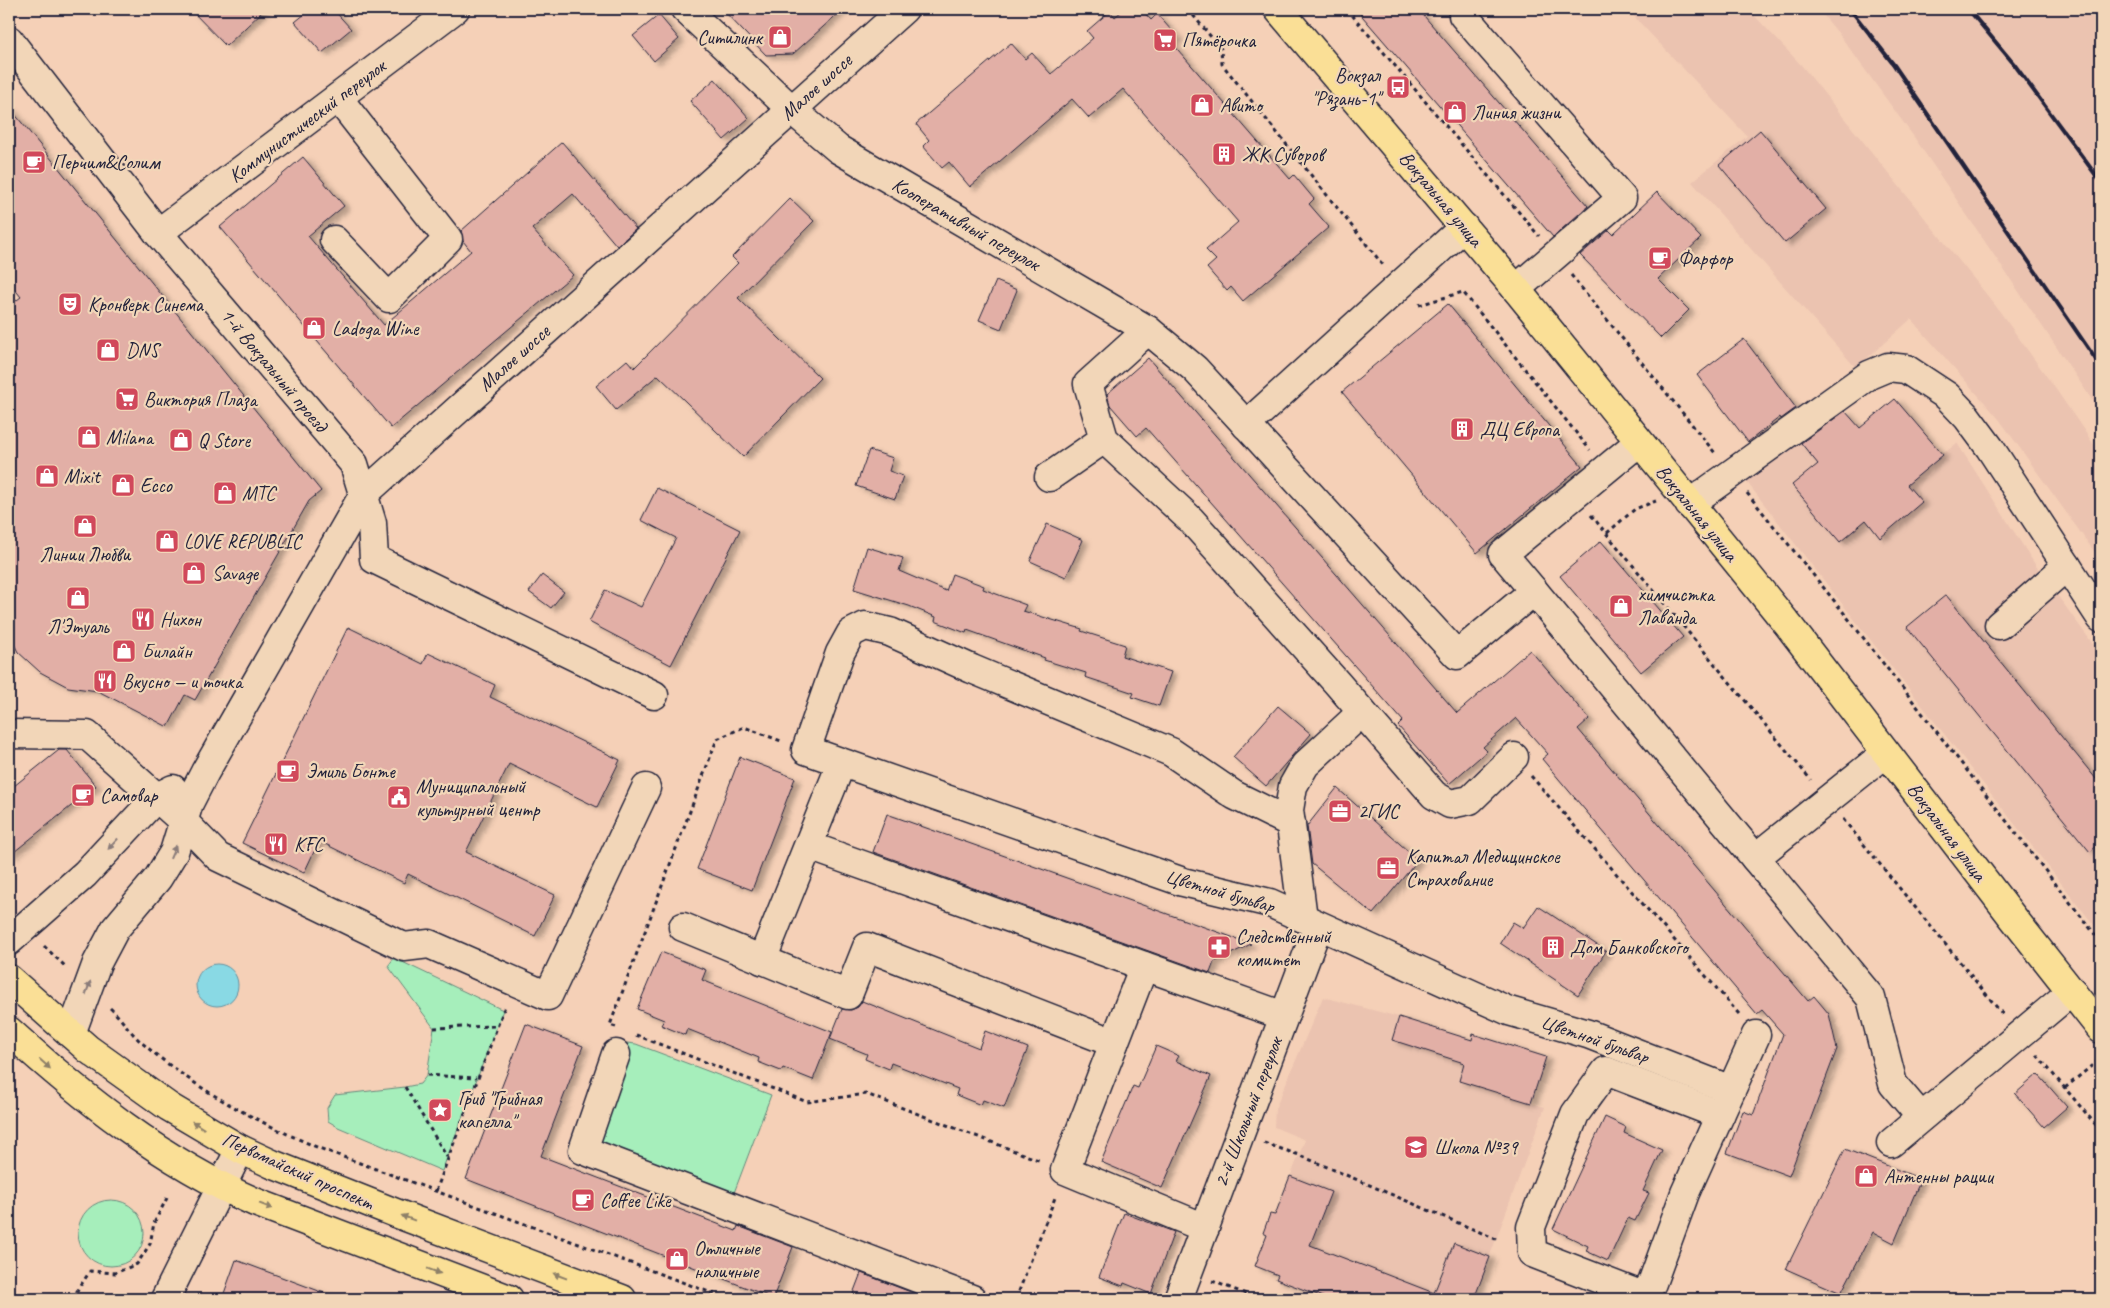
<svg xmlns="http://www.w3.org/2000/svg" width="2110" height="1308" font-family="Caveat,sans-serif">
	<defs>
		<filter id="shadow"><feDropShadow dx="5.5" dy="3" stdDeviation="2.5" flood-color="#0004"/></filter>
	</defs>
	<rect width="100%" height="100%" fill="#f5d0b7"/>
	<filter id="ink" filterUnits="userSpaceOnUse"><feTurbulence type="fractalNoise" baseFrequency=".02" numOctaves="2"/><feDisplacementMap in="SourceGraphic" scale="10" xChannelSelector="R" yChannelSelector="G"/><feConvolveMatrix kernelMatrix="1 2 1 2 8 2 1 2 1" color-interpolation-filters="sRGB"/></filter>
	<g filter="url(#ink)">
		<g fill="#ebc3b0">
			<polygon points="1627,9 1748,9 1802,66 1995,305 2055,388 2101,455 2101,561 1999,419 1911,319 1856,368 1692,182 1747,136"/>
			<polygon points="1818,9 2101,9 2101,413 1914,137 1839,34"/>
			<polygon points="1895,399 1942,455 1957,443 2038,569 2101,655 2101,934 1746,481 1800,441 1803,445 1844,410 1860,428"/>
			<polygon points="1323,997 1399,1017 1471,1040 1473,1034 1546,1057 1531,1103 1545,1107 1475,1296 1479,1297 1478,1299 1328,1299 1276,1279 1278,1275 1255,1266 1267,1235 1263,1233 1270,1214 1275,1215 1305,1140 1274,1127 1275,1109"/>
		</g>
		<g fill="#a6eebb" stroke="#64887b">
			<polygon points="394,958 503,1010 442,1171 338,1127 328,1121 327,1108 335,1095 405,1087 420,1084 427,1075 434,1028 388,966"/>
			<polygon points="627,1043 636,1044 771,1095 729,1206 583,1150 621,1050"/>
			<circle cx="111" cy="1233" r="33"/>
		</g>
		<circle fill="#89d9e4" stroke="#6090a0" cx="217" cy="985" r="21"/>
		<g fill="#e2afa6" stroke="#22223b" filter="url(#shadow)">
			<polygon points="190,9 265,9 226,46"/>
			<polygon points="311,9 333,9 351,29 322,53 295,22"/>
			<polygon points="722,9 843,9 793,54 766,55"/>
			<polygon points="1124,9 1141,9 1151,20 1157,14 1178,38 1172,43 1290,179 1294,175 1314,199 1309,204 1329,227 1243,301 1231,287 1227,291 1207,268 1216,260 1206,250 1238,222 1123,89 1089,118 1072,99 970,187 949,162 942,168 923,146 929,140 916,124 1011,43 1025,59 1032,53 1051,74 1093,38 1087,31 1110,11 1115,17"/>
			<polygon points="1356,9 1418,9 1588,206 1553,237"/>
			<polygon points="659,15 679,39 654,61 633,36"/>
			<polygon points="715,79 749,118 724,140 690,101"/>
			<polygon points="9,107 321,491 309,501 195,700 185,695 168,727 98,691 68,687 40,672 18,652 9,634 9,306 21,297 9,282"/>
			<polygon points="1760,130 1826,209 1785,243 1719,165"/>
			<polygon points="562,142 636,229 617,246 573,194 532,229 573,275 391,428 220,227 303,157 344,206 308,236 384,325 471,251 463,241 461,231"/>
			<polygon points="1657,192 1701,238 1658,279 1689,310 1661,338 1580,255 1609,230 1613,234"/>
			<polygon points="790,198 814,221 738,298 820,378 743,457 658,375 616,410 596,386 627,360 634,368 738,263 732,257"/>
			<polygon points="996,281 1017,290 1001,329 979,320"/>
			<polygon points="1448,304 1582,466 1477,553 1342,392"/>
			<polygon points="1744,339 1796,408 1781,419 1780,417 1748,442 1697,375"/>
			<polygon points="1148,358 1457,713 1530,650 1589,719 1578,729 1808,1001 1814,996 1829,1014 1837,1049 1789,1176 1727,1153 1743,1111 1753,1115 1783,1034 1762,1010 1757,1014 1542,759 1548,754 1516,718 1483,747 1487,751 1449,784 1398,726 1403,721 1146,428 1137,436 1110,405 1107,394"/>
			<polygon points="1895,399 1943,455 1907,485 1922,502 1880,538 1866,520 1840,542 1792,485 1818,464 1801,443 1845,411 1860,428"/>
			<polygon points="869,450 893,458 889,471 903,476 895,499 856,486"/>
			<polygon points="657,488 740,530 671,665 589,622 605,590 641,607 676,538 641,520"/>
			<polygon points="1047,524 1083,540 1066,577 1030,561"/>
			<polygon points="1601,541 1683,637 1641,672 1560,576"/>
			<polygon points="867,547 903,558 899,571 946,591 952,574 984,586 983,589 1026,605 1023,611 1082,629 1081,631 1125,645 1122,656 1171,672 1159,706 1132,697 1134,693 1085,677 1086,673 1044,660 1045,658 967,630 966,633 935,621 936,617 909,606 854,589"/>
			<polygon points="542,575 564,592 551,608 529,592"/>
			<polygon points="1946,595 2101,785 2101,842 2090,852 1907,627"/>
			<polygon points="348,627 423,664 428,653 495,685 490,697 620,760 597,807 509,764 466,852 555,895 535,936 408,874 404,883 319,841 304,873 242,843"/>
			<polygon points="1278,706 1311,734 1266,786 1233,757"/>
			<polygon points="59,750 67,750 96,786 9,856 9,790"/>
			<polygon points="740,757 795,778 752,890 697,869"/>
			<polygon points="1337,788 1418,860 1373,914 1312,864 1307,826"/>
			<polygon points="887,814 1204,927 1251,944 1214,962 1210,973 873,852"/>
			<polygon points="1538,906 1606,951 1578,995 1500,943 1513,922 1523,928"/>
			<polygon points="661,952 706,970 702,980 832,1032 813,1080 783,1068 781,1071 758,1062 759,1058 687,1029 685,1035 661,1025 664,1020 637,1009"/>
			<polygon points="862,1001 979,1048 985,1031 1028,1048 1004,1108 983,1100 981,1105 956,1095 958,1089 891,1063 889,1069 865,1059 867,1054 830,1039 842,1009 851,1010 858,1007"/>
			<polygon points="1399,1017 1472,1040 1473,1034 1546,1057 1531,1103 1459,1081 1464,1063 1392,1040"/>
			<polygon points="526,1024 583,1046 541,1156 736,1231 738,1226 793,1247 773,1298 466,1179"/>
			<polygon points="1156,1046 1179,1056 1176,1061 1211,1076 1162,1188 1101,1162 1133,1086 1138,1088"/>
			<polygon points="2038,1074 2067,1107 2044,1127 2015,1094"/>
			<polygon points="1605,1117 1626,1127 1624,1133 1662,1150 1643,1191 1649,1193 1635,1221 1628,1218 1608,1261 1586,1251 1588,1246 1553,1229"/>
			<polygon points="1845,1149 1921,1179 1894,1243 1873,1232 1841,1293 1786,1269"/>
			<polygon points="1290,1176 1331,1192 1310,1245 1434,1293 1454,1243 1490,1257 1474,1299 1328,1299 1276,1279 1278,1275 1255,1266 1267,1235 1263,1233 1270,1214 1275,1215"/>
			<polygon points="1124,1213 1174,1232 1151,1294 1124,1283 1123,1286 1099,1277"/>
			<polygon points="236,1260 335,1297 335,1299 222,1299"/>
			<polygon points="861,1273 929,1299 851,1299"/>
		</g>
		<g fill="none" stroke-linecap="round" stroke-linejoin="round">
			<g stroke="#22223b" stroke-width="31">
				<g id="minor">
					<polyline points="685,9 791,109 838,149 1148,330 1195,369 1457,655 1534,591 1503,554 1639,442"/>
					<polyline points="1463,15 1622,198 1516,289"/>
					<polyline points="9,40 158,233 354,464 372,523 374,559 654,695"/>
					<polyline points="158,233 455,9"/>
					<polyline points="334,240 389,298 448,239 338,98"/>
					<polyline points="1148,330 1088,384 1104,439 1191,520 1337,683 1434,795 1450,804 1470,800 1514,757"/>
					<polyline points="1246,425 1464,227"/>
					<polyline points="1049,477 1104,439"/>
					<polyline points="1689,504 1869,375 1888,367 1906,369 1947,396 1967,417 1990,448 2101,618"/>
					<polyline points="1534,591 1871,998 1893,1084 1921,1117"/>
					<polyline points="1999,625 2067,566"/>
					<polyline points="9,734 87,735 183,821 218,857 404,947 429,944 548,996 646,788"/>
					<polyline points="1291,823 1234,795 1171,752 972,669 890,632 865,626 851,633 840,653 806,750 1183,882 1270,903 1509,1011 1588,1034 1731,1090"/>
					<polyline points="809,846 1284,1016"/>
					<polyline points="1755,858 1886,753"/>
					<polyline points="1303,918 1289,810 1293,786 1305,765 1362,712"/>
					<polyline points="683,927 848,995 867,947 1114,1043"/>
					<polyline points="9,941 85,874 157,797 173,789"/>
					<polyline points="762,960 841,764"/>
					<polyline points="1144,966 1065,1170 1205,1228"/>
					<polyline points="71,1034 97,963 115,929 158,878 174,852 189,803 205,772 364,494 904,9"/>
					<polyline points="616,1054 583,1150 972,1299"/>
					<polyline points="1891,1143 2072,991"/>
					<polyline points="165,1299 240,1149"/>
					<polyline points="1178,1299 1318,926"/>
					<polyline points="1640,1299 1643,1296 1532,1253 1531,1227 1575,1114 1606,1071 1720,1115"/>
					<polyline points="1650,1299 1643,1296 1652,1283 1685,1193 1756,1035"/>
				</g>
			</g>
			<g stroke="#22223b" stroke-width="31">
				<g id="major">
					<polyline points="1278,9 1516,289 1789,626 2011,915 2101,1029"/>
					<polyline points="9,979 88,1049 169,1107 240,1149 272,1164 398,1214 622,1299"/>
					<path d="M9,1031c74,67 153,130 246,171l254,97"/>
				</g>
			</g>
			<g stroke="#22223b" stroke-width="3" stroke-dasharray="4 4" stroke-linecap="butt">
				<polyline points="1188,9 1221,49 1222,64 1383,265"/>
				<polyline points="1347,9 1539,236"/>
				<polyline points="1571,275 1715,453"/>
				<polyline points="1419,305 1463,292 1590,450"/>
				<polyline points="1747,493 1840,608 2101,942"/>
				<polyline points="1591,515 1811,780"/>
				<polyline points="1607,533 1635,509 1656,501"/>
				<polyline points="1531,776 1739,1014"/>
				<polyline points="1843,819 2004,1016"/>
				<polyline points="44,946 67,968"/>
				<path d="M110,1008c11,10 20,24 31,34 54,47 112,78 178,106l409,151"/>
				<polyline points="616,1027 610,1025 717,739 744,727 781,741"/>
				<polyline points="434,1028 497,1026"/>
				<polyline points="636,1035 807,1102 866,1094 1041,1161"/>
				<polyline points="2037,1055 2101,1131"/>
				<polyline points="427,1075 476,1078"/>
				<polyline points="405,1087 447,1157"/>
				<polyline points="2065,1088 2101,1058"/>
				<polyline points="1264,1143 1299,1155 1496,1239"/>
				<polyline points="436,1191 505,1006"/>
				<polyline points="1212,1281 1259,1299"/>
				<polyline points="72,1299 90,1271 115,1273 137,1264 150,1244 154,1223 167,1198"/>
				<polyline points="1016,1299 1056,1195"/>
			</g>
			<use href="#minor" stroke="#f2d6b8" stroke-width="28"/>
			<use href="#major" stroke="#fadf96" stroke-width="28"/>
			<g stroke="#22223b" stroke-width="4">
				<polyline points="1850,9 1894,65 2101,367"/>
				<polyline points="1968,9 2014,64 2101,182"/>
			</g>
		</g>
		<defs><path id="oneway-solid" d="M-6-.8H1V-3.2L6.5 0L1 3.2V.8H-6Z" transform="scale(1.25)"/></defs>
		<g fill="#8a7c7a">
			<use href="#oneway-solid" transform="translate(113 844) rotate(133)"/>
			<use href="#oneway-solid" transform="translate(173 852) rotate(-66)"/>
			<use href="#oneway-solid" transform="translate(88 988) rotate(-70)"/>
		</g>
		<g fill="#8e8068">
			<use href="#oneway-solid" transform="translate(45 1064) rotate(42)"/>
			<use href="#oneway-solid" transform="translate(198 1125) rotate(-148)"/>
			<use href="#oneway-solid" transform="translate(266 1206) rotate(21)"/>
			<use href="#oneway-solid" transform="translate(408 1218) rotate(-159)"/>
			<use href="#oneway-solid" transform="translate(434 1271) rotate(21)"/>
			<use href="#oneway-solid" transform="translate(560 1276) rotate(-159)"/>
		</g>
	</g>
	<defs>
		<g id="shop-square" transform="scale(1.25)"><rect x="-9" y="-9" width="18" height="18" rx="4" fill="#d1495b" stroke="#f2d6b8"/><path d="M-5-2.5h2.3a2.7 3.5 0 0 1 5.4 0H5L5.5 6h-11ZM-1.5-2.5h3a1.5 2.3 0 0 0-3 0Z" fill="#fff"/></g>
		<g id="supermarket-square" transform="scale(1.25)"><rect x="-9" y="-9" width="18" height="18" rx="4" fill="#d1495b" stroke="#f2d6b8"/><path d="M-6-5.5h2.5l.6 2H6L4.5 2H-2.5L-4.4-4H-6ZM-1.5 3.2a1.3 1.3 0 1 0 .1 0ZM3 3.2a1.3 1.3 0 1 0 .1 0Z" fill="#fff"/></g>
		<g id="bus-square" transform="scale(1.25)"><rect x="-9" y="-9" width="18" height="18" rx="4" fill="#d1495b" stroke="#f2d6b8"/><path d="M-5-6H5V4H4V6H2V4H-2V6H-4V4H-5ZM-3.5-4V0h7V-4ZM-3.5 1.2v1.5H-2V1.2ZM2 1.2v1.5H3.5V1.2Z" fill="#fff"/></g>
		<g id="building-square" transform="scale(1.25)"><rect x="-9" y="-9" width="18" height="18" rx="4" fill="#d1495b" stroke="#f2d6b8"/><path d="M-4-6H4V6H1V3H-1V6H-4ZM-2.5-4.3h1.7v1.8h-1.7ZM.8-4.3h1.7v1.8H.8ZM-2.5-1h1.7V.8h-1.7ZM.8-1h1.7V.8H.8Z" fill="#fff"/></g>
		<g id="cafe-square" transform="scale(1.25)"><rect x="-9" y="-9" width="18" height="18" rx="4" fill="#d1495b" stroke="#f2d6b8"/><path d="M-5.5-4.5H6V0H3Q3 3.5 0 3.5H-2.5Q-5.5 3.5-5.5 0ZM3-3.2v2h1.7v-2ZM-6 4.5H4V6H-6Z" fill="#fff"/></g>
		<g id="theatre-square" transform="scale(1.25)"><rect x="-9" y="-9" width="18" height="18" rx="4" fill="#d1495b" stroke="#f2d6b8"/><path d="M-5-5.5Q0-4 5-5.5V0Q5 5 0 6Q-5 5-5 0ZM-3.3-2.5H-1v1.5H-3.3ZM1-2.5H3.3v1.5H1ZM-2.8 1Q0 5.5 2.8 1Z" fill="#fff"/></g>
		<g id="restaurant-square" transform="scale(1.25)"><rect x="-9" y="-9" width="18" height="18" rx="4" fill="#d1495b" stroke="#f2d6b8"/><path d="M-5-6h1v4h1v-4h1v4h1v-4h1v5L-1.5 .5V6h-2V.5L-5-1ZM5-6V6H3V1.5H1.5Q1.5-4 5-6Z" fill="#fff"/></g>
		<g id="civic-square" transform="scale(1.25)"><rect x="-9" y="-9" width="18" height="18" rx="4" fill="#d1495b" stroke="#f2d6b8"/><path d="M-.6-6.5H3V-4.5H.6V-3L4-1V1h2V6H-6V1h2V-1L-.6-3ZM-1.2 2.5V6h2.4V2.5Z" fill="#fff"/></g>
		<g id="office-square" transform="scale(1.25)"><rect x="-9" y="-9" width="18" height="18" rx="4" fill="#d1495b" stroke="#f2d6b8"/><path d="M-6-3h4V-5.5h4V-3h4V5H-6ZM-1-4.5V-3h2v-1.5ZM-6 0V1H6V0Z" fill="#fff"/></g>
		<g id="pharmacy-square" transform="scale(1.25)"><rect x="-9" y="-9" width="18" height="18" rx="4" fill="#d1495b" stroke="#f2d6b8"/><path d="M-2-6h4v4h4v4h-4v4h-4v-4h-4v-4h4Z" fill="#fff"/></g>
		<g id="sight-square" transform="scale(1.25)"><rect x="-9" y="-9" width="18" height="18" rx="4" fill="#d1495b" stroke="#f2d6b8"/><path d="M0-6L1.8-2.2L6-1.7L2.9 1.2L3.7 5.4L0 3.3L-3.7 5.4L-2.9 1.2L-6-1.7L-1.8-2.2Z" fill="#fff"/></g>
		<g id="school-square" transform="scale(1.25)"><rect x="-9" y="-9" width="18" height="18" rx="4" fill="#d1495b" stroke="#f2d6b8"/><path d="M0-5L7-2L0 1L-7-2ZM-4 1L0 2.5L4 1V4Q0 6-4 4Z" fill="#fff"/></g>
	</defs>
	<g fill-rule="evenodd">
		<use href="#shop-square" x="780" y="37"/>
		<use href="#supermarket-square" x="1165" y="40"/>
		<use href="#bus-square" x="1398" y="87"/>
		<use href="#shop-square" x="1202" y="105"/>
		<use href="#shop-square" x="1455" y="112"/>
		<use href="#building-square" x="1224" y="154"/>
		<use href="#cafe-square" x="34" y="162"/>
		<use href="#cafe-square" x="1660" y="258"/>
		<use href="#theatre-square" x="70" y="304"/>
		<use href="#shop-square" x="314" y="328"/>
		<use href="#shop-square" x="108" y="350"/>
		<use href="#supermarket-square" x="127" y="399"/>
		<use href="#building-square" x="1462" y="429"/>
		<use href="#shop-square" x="89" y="437"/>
		<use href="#shop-square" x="181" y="440"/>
		<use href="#shop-square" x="47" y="476"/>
		<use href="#shop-square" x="123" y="485"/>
		<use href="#shop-square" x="225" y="493"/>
		<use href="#shop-square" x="85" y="526"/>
		<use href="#shop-square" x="167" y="541"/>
		<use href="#shop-square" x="194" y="573"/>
		<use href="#shop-square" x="78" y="598"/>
		<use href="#shop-square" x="1621" y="606"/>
		<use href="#restaurant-square" x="143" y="619"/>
		<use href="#shop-square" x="124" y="651"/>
		<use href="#restaurant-square" x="105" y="681"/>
		<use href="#cafe-square" x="288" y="771"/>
		<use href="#cafe-square" x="83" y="795"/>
		<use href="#civic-square" x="399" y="797"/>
		<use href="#office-square" x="1340" y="811"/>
		<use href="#restaurant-square" x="276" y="844"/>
		<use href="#office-square" x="1388" y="868"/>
		<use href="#pharmacy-square" x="1219" y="947"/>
		<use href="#building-square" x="1553" y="947"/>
		<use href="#sight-square" x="440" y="1110"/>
		<use href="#school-square" x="1416" y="1147"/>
		<use href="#shop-square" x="1866" y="1176"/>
		<use href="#cafe-square" x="583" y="1200"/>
		<use href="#shop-square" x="677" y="1259"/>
	</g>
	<g text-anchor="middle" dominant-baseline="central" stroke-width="4.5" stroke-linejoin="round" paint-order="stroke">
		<g font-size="20" fill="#22223b" stroke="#f2d6b8" text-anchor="start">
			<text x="762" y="37" text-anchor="end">Ситилинк</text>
			<text x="1182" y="40">Пятёрочка</text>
			<text x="1380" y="75" text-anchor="end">Вокзал<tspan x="1380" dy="23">"Рязань-1"</tspan></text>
			<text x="1220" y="105">Авито</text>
			<text x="1472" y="112">Линия жизни</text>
			<text x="1242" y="154">ЖК Суворов</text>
			<text x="52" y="162">Перчим&amp;Солим</text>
			<text x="1678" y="258">Фарфор</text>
			<text x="88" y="304">Кронверк Синема</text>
			<text x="332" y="328">Ladoga Wine</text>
			<text x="126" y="350">DNS</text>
			<text x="144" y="399">Виктория Плаза</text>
			<text x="1480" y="429">ДЦ Европа</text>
			<text x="106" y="437">Milana</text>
			<text x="198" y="440">Q Store</text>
			<text x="64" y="476">Mixit</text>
			<text x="140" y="485">Ecco</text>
			<text x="242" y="493">МТС</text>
			<text x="184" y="541">LOVE REPUBLIC</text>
			<text x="85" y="554" text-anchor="middle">Линии Любви</text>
			<text x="212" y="573">Savage</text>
			<text x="1638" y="594">химчистка<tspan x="1638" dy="23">Лаванда</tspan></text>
			<text x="160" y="619">Нихон</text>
			<text x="78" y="626" text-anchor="middle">Л'Этуаль</text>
			<text x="142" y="651">Билайн</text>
			<text x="122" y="681">Вкусно — и точка</text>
			<text x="306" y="771">Эмиль Бонте</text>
			<text x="416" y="786">Муниципальный<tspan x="416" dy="23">культурный центр</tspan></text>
			<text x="100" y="795">Самовар</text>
			<text x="1358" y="811">2ГИС</text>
			<text x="294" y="844">KFC</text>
			<text x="1406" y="856">Капитал Медицинское<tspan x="1406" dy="23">Страхование</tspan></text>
			<text x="1236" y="936">Следственный<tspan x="1236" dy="23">комитет</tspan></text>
			<text x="1570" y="947">Дом Банковского</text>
			<text x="458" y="1098">Гриб "Грибная<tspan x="458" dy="23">капелла"</tspan></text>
			<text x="1434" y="1147">Школа №39</text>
			<text x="1884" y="1176">Антенны рации</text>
			<text x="600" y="1200">Coffee Like</text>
			<text x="694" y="1248">Отличные<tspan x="694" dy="23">наличные</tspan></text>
		</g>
		<g font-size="20" fill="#22223b" stroke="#f2d6b8">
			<text transform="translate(816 87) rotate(-42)">Малое шоссе</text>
			<text transform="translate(307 121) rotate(-37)">Коммунистический переулок</text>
			<text transform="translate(1441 199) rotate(50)">Вокзальная улица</text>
			<text transform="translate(966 224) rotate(30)">Кооперативный переулок</text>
			<text transform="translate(514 358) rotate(-42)">Малое шоссе</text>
			<text transform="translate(274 370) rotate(50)">1-й Вокзальный проезд</text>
			<text transform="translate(1697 513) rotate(51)">Вокзальная улица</text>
			<text transform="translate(1947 832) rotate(53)">Вокзальная улица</text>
			<text transform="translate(1220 891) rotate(16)">Цветной бульвар</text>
			<text transform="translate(1595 1039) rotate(19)">Цветной бульвар</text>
			<text transform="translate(1248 1112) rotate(-69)">2-й Школьный переулок</text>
			<text transform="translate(298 1171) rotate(24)">Первомайский проспект</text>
		</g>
	</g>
	<rect width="2110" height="1308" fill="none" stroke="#f2d6b8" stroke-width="30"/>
	<rect x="15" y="15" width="2080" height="1278" fill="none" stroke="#22223b" stroke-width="2" filter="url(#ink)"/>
</svg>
